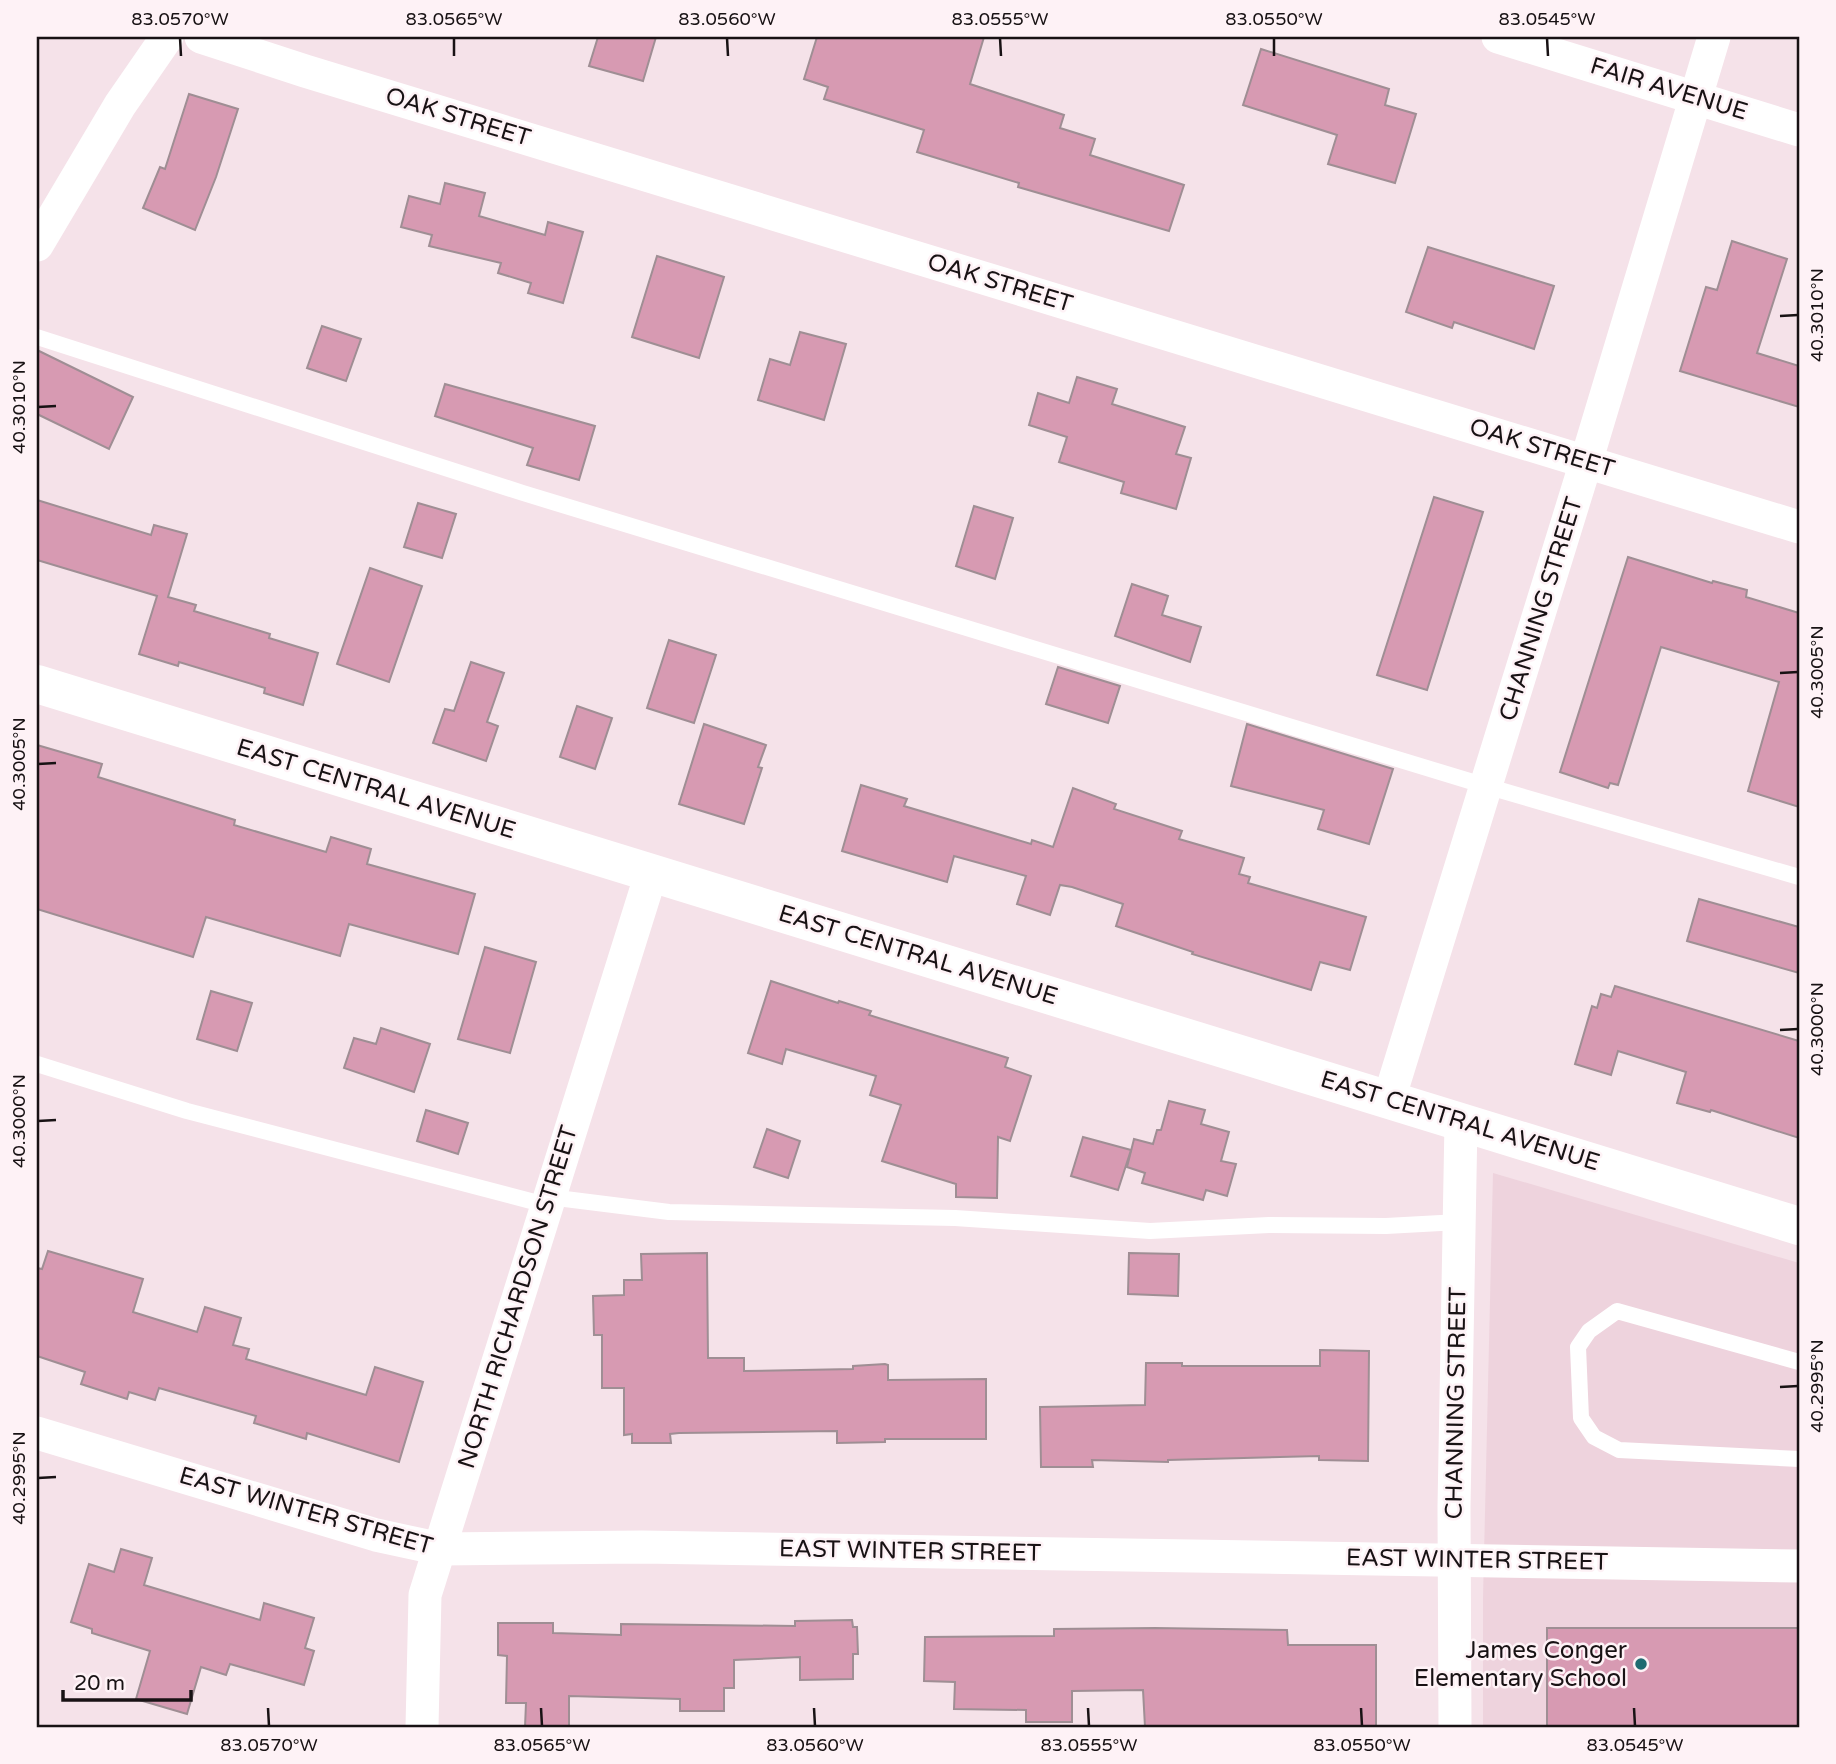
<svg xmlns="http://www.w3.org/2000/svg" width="1836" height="1764" font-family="'Varela Round',sans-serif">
	<rect width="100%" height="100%" fill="#f5e2e9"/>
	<polygon fill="#eed3dd" points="1493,1173 1799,1263 1799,1727 1483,1727 1483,1598"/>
	<g fill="#d79ab2" stroke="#9f8e94" stroke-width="2">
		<polygon points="598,37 656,37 643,81 589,66"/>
		<polygon points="817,37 984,37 970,84 1064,115 1060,128 1095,139 1090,155 1184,185 1169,231 1018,187 1019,183 917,152 924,130 824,99 828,87 804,79"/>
		<polygon points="1261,49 1389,89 1385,105 1416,114 1395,183 1328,164 1337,135 1243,105"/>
		<polygon points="189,94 238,109 216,177 195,230 143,208 160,167 165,169"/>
		<polygon points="445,183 485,193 479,216 545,235 548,222 583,232 563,303 528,293 531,283 498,273 501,263 429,246 432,235 401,227 409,196 440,204"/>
		<polygon points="1732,241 1787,259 1757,353 1799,366 1799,407 1680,371 1706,287 1717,290"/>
		<polygon points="1428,247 1554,286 1534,349 1454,322 1452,328 1406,312"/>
		<polygon points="657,256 724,277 699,358 632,337"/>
		<polygon points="322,326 361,339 346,381 307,368"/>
		<polygon points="800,332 846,344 824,420 758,400 770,359 790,365"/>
		<polygon points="37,350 133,397 109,449 37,414"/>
		<polygon points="1077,377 1117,389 1112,404 1185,427 1176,454 1191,458 1176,509 1121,493 1124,482 1059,462 1067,437 1029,425 1038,393 1069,403"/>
		<polygon points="445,384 595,426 579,480 527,465 533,448 435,416"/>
		<polygon points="1434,497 1483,512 1427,690 1377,675"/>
		<polygon points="37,500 151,535 154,525 187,534 168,597 196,605 194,611 270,634 269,638 318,653 303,705 264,693 265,688 179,662 178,666 139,654 157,596 37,560"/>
		<polygon points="418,503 456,514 442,558 404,547"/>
		<polygon points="974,506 1013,518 995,579 956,566"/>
		<polygon points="1628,557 1712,583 1713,581 1747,590 1746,597 1799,613 1799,807 1748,791 1779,682 1661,647 1618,785 1610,783 1608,788 1560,772"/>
		<polygon points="370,568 422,586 389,682 337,664"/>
		<polygon points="1132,584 1168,596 1162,615 1201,627 1190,662 1115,636"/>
		<polygon points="669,640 716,655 694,723 647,708"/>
		<polygon points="471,662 504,673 487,722 498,726 486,761 433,743 445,709 454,711"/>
		<polygon points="1058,667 1120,686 1108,723 1046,704"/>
		<polygon points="577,706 612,718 595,769 560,757"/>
		<polygon points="704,724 766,745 758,767 762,768 744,824 679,804"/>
		<polygon points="1247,724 1393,769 1369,844 1318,829 1324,810 1231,786"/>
		<polygon points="37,745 102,764 98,777 235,820 234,825 326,852 331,837 371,849 367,864 475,894 458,954 349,924 340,956 206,917 193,957 37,909"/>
		<polygon points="861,785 907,799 904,806 1031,844 1032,840 1053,847 1073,788 1116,804 1114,809 1182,831 1179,839 1244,858 1239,874 1250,877 1248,883 1366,917 1350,970 1320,962 1311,990 1192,954 1193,952 1116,926 1123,904 1072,887 1060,885 1050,915 1017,904 1026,876 954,856 947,882 842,851"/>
		<polygon points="1699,899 1799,927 1799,973 1687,941"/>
		<polygon points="485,947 536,962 510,1053 458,1039"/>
		<polygon points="771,981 838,1003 839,1001 871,1011 869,1015 1008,1058 1005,1067 1031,1076 1010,1141 998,1137 997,1198 956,1197 956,1184 882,1161 901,1105 870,1095 876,1076 786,1049 782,1064 748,1053"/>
		<polygon points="1615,986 1799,1041 1799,1138 1711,1110 1710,1112 1677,1103 1686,1072 1618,1051 1611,1075 1575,1064 1592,1006 1597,1008 1601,994 1611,997"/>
		<polygon points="211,991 252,1003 237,1051 197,1039"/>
		<polygon points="381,1028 430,1044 414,1092 344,1068 354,1038 376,1044"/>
		<polygon points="1169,1101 1205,1110 1201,1124 1229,1132 1221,1161 1236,1164 1227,1196 1206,1190 1203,1200 1142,1183 1145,1173 1127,1167 1134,1139 1153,1144 1157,1130 1161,1130"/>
		<polygon points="426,1110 468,1123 458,1154 417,1141"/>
		<polygon points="767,1129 800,1141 788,1178 754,1167"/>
		<polygon points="1083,1137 1131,1150 1118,1190 1071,1176"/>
		<polygon points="48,1251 143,1279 133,1312 197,1332 205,1307 241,1318 233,1345 249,1349 246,1359 366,1395 375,1367 423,1382 399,1462 307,1433 306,1439 254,1423 256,1416 159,1388 155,1400 129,1392 127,1399 81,1384 85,1372 37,1356 37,1268 42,1269"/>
		<polygon points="707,1253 708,1358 744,1358 744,1371 853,1369 853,1366 885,1364 888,1365 888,1380 986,1379 986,1439 885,1439 885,1442 837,1443 837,1431 679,1433 670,1434 671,1443 632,1443 632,1434 624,1435 624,1388 602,1388 602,1335 594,1335 593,1296 624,1295 624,1280 642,1280 641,1254"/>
		<polygon points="1129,1253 1179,1254 1178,1296 1128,1294"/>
		<polygon points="1320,1350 1369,1351 1368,1461 1319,1460 1319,1456 1168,1460 1168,1462 1092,1460 1093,1467 1041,1467 1040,1407 1145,1405 1146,1363 1182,1363 1182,1366 1320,1366"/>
		<polygon points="121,1549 152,1558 144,1585 260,1620 264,1603 314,1618 305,1648 314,1651 304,1685 230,1664 226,1675 201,1667 187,1714 136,1699 150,1651 92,1633 92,1629 71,1622 89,1564 114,1572"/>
		<polygon points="852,1620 853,1627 857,1627 858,1654 853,1654 853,1679 800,1680 800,1657 734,1660 734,1688 724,1688 724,1711 680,1711 680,1699 569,1696 569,1727 525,1727 526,1703 506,1703 507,1656 498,1655 498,1623 553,1623 553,1633 621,1635 621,1624 795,1626 795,1621"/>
		<polygon points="1155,1628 1287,1630 1288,1645 1376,1645 1376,1727 1145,1727 1143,1690 1072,1691 1072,1722 1026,1722 1026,1710 954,1709 955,1682 924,1681 925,1637 1054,1636 1054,1629"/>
		<rect x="1547" y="1628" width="252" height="99"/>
	</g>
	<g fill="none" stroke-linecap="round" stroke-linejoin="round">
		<g stroke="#fff" stroke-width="16">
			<polyline points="37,337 523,493 1486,786 1799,877"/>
			<polyline points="37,1064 187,1111 546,1205"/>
			<polyline points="549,1197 669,1212 955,1218 1150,1231 1269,1225 1386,1226 1459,1222"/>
			<polyline points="1799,1362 1617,1311 1589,1331 1578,1347 1581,1418 1594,1437 1619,1450 1799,1459"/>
		</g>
		<g stroke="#fff" stroke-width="33">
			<polyline points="201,37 305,71 1799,527"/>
			<polyline points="1498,37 1799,130"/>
			<polyline points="37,245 120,105 167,37"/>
			<polyline points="1389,1099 1586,462 1714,37"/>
			<polyline points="37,1433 376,1535 441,1549 642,1547 1799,1566"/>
			<polyline points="422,1727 425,1595 651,874"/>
			<polyline points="1455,1727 1454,1507 1461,1122"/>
		</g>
		<polyline stroke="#fff" stroke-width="38" points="37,684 1799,1226"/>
	</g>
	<path fill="none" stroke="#181214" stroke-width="2.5" d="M180,38l1,18M454,38v18M727,38l1,18M1000,38l1,18M1274,38v18M1547,38l1,18M1780,316l18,-1M38,407l18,-1M1780,673l18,-1M38,764l18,-1M1780,1030l18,-1M38,1121l18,-1M1780,1387l18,-1M38,1478l18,-1M268,1708l1,18M541,1708l1,18M814,1708l1,18M1088,1708l1,18M1361,1708l1,18M1634,1708l1,18"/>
	<circle fill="#1f6b71" stroke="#fef2f6" stroke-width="2.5" cx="1641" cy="1664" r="7"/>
	<g text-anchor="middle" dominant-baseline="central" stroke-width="5" stroke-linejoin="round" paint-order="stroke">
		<g font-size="24" fill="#181214" stroke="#fef2f6">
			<text transform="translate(1669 89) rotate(17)">FAIR AVENUE</text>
			<text transform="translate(458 117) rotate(17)">OAK STREET</text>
			<text transform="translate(1000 283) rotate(17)">OAK STREET</text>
			<text transform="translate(1542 448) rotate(17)">OAK STREET</text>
			<text transform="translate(1541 609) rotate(-73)">CHANNING STREET</text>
			<text transform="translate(376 789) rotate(17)">EAST CENTRAL AVENUE</text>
			<text transform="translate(918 955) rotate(17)">EAST CENTRAL AVENUE</text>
			<text transform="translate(1460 1121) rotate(17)">EAST CENTRAL AVENUE</text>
			<text transform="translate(518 1297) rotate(-73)">NORTH RICHARDSON STREET</text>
			<text transform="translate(1456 1403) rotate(-89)">CHANNING STREET</text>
			<text transform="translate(306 1511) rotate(16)">EAST WINTER STREET</text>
			<text transform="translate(910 1551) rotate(1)">EAST WINTER STREET</text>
			<text transform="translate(1477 1560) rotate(1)">EAST WINTER STREET</text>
		</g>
		<g font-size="24" fill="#181214" stroke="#fef2f6" text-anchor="end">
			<text x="1627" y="1650">James Conger<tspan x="1627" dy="28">Elementary School</tspan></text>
		</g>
	</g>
	<rect width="1836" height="1764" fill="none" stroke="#fef2f6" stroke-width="77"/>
	<path d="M63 1690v10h128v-10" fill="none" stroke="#181214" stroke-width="3.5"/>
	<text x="74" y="1690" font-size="21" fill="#181214" stroke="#fef2f6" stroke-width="5" paint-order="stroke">20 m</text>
	<rect x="38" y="38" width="1760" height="1688" fill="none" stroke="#181214" stroke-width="2.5"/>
	<g font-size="18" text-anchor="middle" fill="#181214">
		<text x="180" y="25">83.0570°W</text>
		<text x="454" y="25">83.0565°W</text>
		<text x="727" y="25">83.0560°W</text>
		<text x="1000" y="25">83.0555°W</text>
		<text x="1274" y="25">83.0550°W</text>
		<text x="1547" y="25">83.0545°W</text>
		<text transform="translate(1817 315) rotate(-90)" y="6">40.3010°N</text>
		<text transform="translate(19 407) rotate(-90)" y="6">40.3010°N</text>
		<text transform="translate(1817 672) rotate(-90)" y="6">40.3005°N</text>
		<text transform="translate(19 764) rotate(-90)" y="6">40.3005°N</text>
		<text transform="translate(1817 1029) rotate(-90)" y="6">40.3000°N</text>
		<text transform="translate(19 1121) rotate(-90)" y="6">40.3000°N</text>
		<text transform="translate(1817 1386) rotate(-90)" y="6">40.2995°N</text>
		<text transform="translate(19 1478) rotate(-90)" y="6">40.2995°N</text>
		<text x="269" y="1751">83.0570°W</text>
		<text x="542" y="1751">83.0565°W</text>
		<text x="815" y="1751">83.0560°W</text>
		<text x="1089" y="1751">83.0555°W</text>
		<text x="1362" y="1751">83.0550°W</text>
		<text x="1635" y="1751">83.0545°W</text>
	</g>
</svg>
